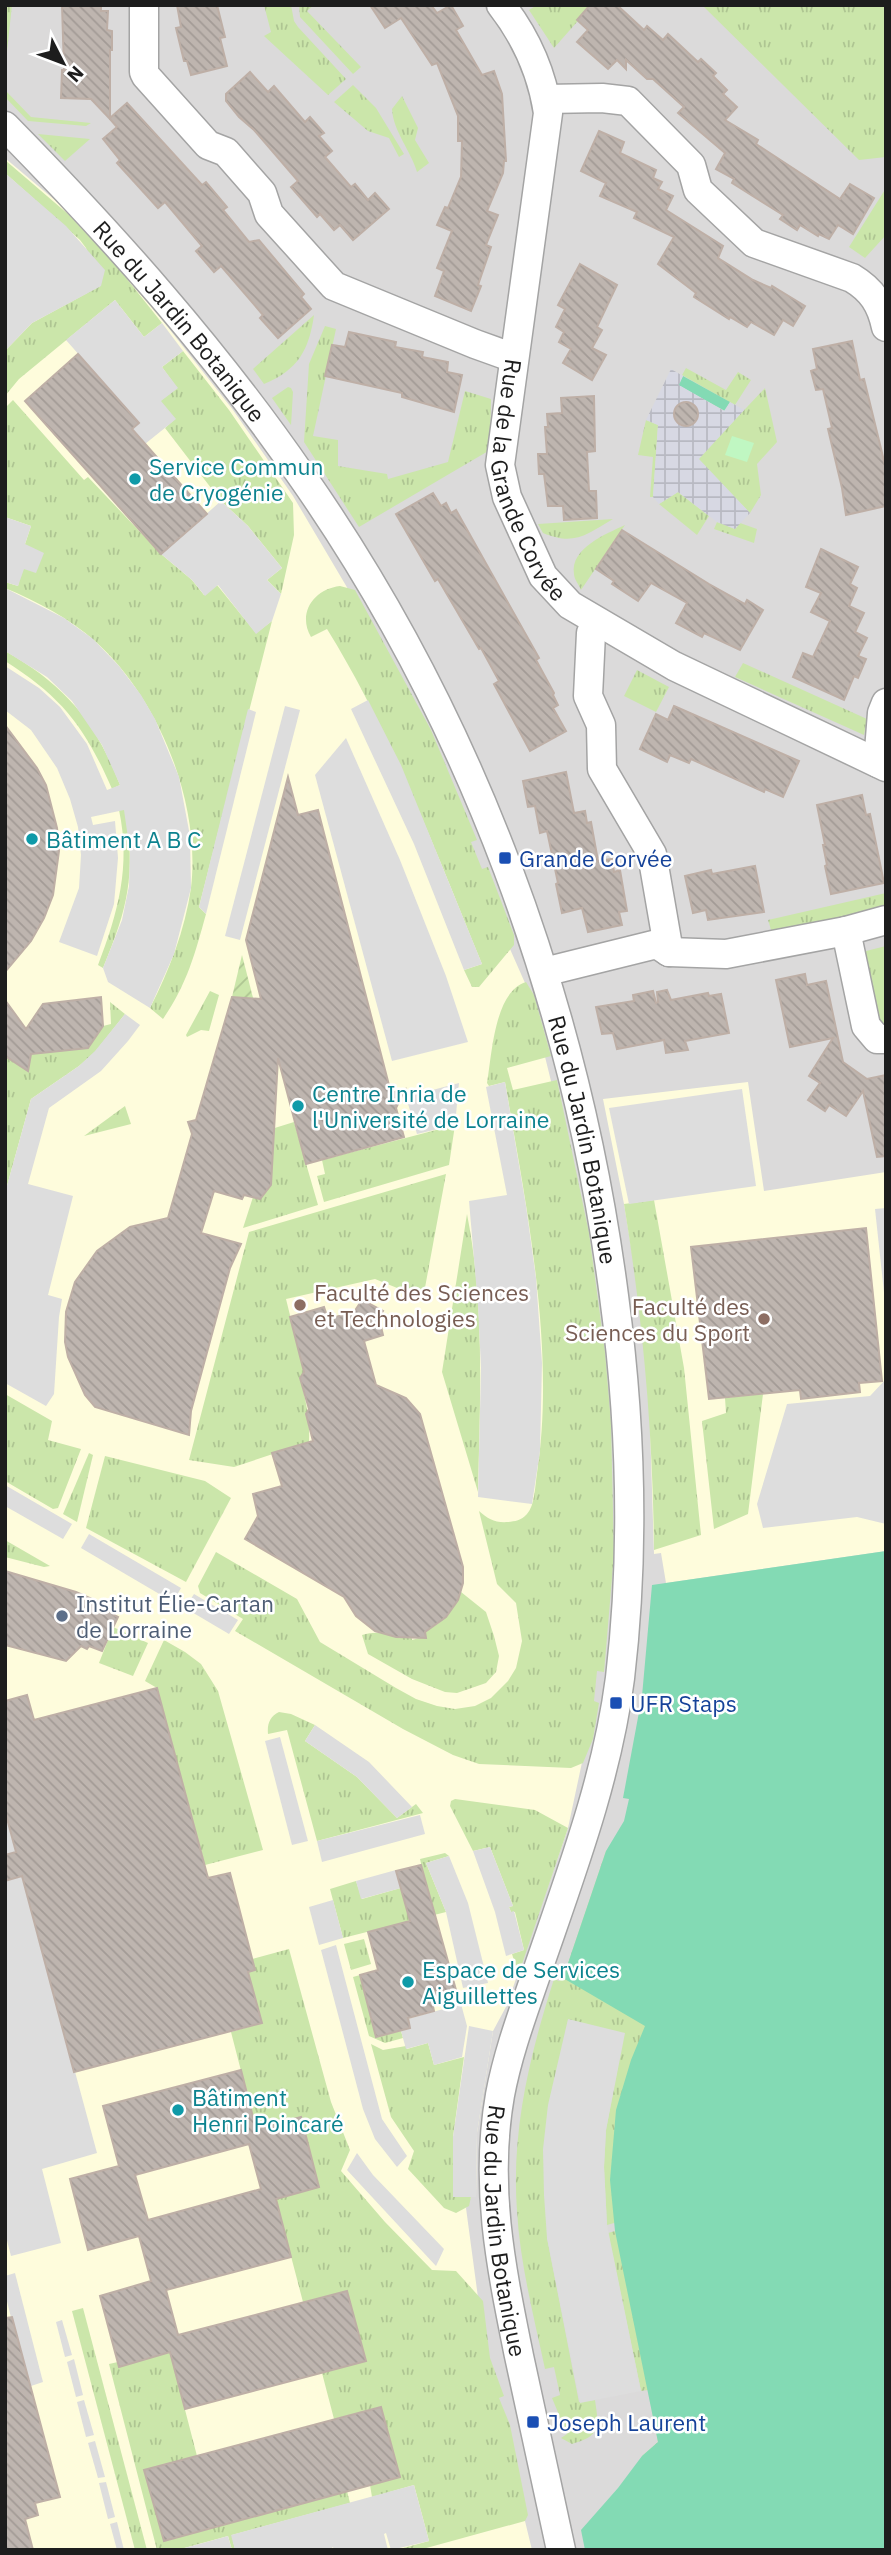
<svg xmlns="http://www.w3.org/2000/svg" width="891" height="2555" font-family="'IBM Plex Sans',sans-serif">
	<defs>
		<pattern id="grass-tufts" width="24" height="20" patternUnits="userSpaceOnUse" patternTransform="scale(1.75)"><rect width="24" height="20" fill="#cbe6aa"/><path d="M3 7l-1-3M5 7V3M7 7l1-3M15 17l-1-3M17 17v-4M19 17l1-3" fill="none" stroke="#aec592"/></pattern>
		<pattern id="garden-furrows" width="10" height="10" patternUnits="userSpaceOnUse" patternTransform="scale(1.75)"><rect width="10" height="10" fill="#cbe6aa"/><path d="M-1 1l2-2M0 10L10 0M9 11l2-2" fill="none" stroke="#aec592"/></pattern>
		<pattern id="plaza-grid" width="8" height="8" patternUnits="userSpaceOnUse" patternTransform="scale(1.75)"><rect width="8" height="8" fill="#d7d8e3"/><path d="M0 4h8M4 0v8" fill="none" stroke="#b8b9c2"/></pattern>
		<pattern id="building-back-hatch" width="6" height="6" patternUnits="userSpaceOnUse" patternTransform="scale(1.75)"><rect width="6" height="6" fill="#beb5af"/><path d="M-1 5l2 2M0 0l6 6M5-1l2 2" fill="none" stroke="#a39b96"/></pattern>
	</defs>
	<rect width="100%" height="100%" fill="#ede9e3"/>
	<rect fill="#dbdada" x="5" y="5" width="881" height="2545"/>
	<g fill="#fefcdc">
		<polygon points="5,158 69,212 115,260 233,410 293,496 361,611 529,992 571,1162 584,1753 568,1828 507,2005 493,2031 477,2133 476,2197 471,2197 466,2208 479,2305 505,2438 532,2550 5,2550"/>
		<polygon points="748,1082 764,1191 886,1172 886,1551 666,1583 661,1553 654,1554 649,1394 639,1295 624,1204 603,1099"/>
	</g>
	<g fill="url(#grass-tufts)">
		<polygon points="5,5 12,5 5,70"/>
		<polygon points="264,5 291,5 294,21 298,27 346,79 328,95 264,36 271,32"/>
		<polygon points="299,5 314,5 307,11 361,67 353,74 300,17"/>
		<polygon points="537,5 592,5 554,48 529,10"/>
		<polygon points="702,5 886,5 886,157 859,160"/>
		<polygon points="353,85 376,108 404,154 399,157 389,138 368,131 334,102"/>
		<polygon points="5,90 31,117 91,123 86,126 28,121 5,97"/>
		<path d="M402,96l16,32 -3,12 14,23 -12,9c-6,-21 -24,-41 -25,-63z"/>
		<polygon points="38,134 90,139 65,161"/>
		<polygon points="5,160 68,214 115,264 162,323 144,337 115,300 19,379 5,396 5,351 32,323 100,286 86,248 80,240 5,173"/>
		<polygon points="886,188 886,235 865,258 849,247"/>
		<path d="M314,315c-5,35 -16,55 -50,69l-11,-15z"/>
		<polygon points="325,326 336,329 313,436 338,440 338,466 387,474 388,479 448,462 465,391 491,399 490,450 359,527 304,442 309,364"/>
		<polygon points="183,351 229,410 293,503 294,535 281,594 267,580 282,568 248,526 221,501 165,428 175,419 160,401 177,388 162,367"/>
		<polygon points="686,368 726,390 738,372 751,380 735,405 682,375"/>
		<polygon points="288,387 291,388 293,392 291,425 272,398"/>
		<polygon points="765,388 777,442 757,464 761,495 750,513 698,459"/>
		<path d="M13,400l71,80 4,-3 73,77 31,26 12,15 13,-10 39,48 16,-12 -73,286 7,7c-11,40 -19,70 -43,105l-13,-11c19,-37 35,-78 41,-120 10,-85 -32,-189 -95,-246 -27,-24 -58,-40 -91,-54v-6l13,4 7,-42 6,-18 -26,-9v-109z"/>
		<polygon points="646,420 658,425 653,497 650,497 653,457 638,455"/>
		<polygon points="678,492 709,516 697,535 659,504"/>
		<path d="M613,519c-27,16 -39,27 -70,14l-5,-9z"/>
		<polygon points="717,522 735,529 740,523 757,529 754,543 714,529"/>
		<path d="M625,525l-44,65c-2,-5 -7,-11 -7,-16 -4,-26 32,-40 51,-49z"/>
		<path d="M340,586l15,4 76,140 46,110 -6,2 11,27 6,-2 26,68v10l-35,42h-7l-8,-17 18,-6c-47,-114 -90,-230 -155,-335l-16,8c-14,-24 3,-48 29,-51z"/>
		<path d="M5,651c59,33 91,71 115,134l-8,4c-27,-62 -50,-92 -107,-128z"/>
		<polygon points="743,663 867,719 864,735 735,677"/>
		<polygon points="637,670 669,687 656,712 624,696"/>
		<path d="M119,810h6c11,64 3,98 -22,158l-5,-3c20,-52 33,-99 21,-155z"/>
		<polygon points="886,893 886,907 772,933 768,920"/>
		<polygon points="886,946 886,1028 882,1029 862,952"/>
		<path d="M526,982l8,13 17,61 -44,12 6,22 44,-10 32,153 16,119 6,71 3,132 -10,117 -7,-1 -3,30 5,2 -6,36 -10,24 -12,5 -92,-4 -26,-9 -50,-26 -168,-98 8,-12 -43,-26 -2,-7 18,-34 81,47 23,43 76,46 20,11 21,7 18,3 20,-3 16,-8 17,-17 8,-13 6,-27 -6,-38 -19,-19 -18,-73c9,8 16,12 29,11 7,-1 13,-1 19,-8 8,-9 8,-28 10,-41 19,-124 -11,-268 -32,-391l-16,4 -2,-3c5,-28 7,-91 39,-101z"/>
		<polygon points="210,991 219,995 209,1031 201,1030 187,1037 186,1035"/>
		<polygon points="110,1002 125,1014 95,1052 79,1066 31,1099 5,1193 5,1056 88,1048 103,1026 111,1024"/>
		<polygon points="125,1106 131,1124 84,1136"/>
		<path d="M294,1122l24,83 -75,23 10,-31 7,2c20,-17 8,-45 5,-68z"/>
		<polygon points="455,1125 449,1165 324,1202 317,1176 325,1174 322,1160"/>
		<path d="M446,1174l-22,119 -17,-1 -32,-13 -89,20 18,73 -4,6c6,22 10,41 9,64l-75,25 -45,-7 60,-228z"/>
		<path d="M654,1200l30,168 17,167 -47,15c-1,-117 -11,-230 -30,-346z"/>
		<path d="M467,1214c18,91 13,185 11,278l-36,-120z"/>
		<polygon points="5,1394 52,1421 48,1440 81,1449 58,1508 53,1509 5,1481"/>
		<polygon points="763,1394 748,1514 714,1529 702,1421 726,1413 725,1398"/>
		<polygon points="89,1453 93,1455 77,1522 63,1514"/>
		<polygon points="105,1456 205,1481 231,1498 186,1582 86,1528"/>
		<polygon points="5,1540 50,1566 44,1567 5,1557"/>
		<path d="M461,1592l25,20 8,24 5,20 -3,16 -10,11 -29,10 -12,-1 -33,-13 -44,-25 -6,-19c22,-7 29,4 49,1l1,4 13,-4 -1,-5c18,-6 30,-22 37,-39z"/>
		<polygon points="113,1627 148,1643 133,1676 99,1663"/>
		<polygon points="164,1640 185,1652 201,1664 218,1691 263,1850 205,1865 157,1688 145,1681"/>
		<path d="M279,1712l12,2 24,11 -10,16 52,36 40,41 19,-14 7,9 -106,28 -30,-111 -19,4c-1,-10 2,-18 11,-22z"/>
		<path d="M709,1793l-52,418 -50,14 -3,-58 2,-37 18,-97 -77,205 32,164 16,-2c4,27 6,36 -23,44l-11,-6 6,-4 -15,-36 8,-3 -6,-28 -9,2c-11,-52 -25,-105 -28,-158 -6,-80 13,-157 37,-232l5,2 4,-3 43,-127z"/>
		<polygon points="455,1799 535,1810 568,1828 521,1967 517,1970 512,1954 524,1950 515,1912 511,1912 509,1907 513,1906 490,1847 473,1851 450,1806 451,1801"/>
		<polygon points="445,1853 449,1856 426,1863 446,1912 343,1938 330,1889 356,1881 362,1899 425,1881 420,1859"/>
		<polygon points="364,1939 371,1964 351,1970 344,1944"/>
		<polygon points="289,1949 331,2102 350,2150 341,2171 385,2222 432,2270 456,2271 483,2301 490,2358 504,2396 499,2398 510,2425 528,2515 525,2521 419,2550 396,2550 429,2541 414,2485 372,2497 370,2485 400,2477 381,2407 334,2419 322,2373 366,2361 347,2291 303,2302 276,2199 319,2187 301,2117 256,2129 231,2032 262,2023 248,1972 255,1969 252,1959"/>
		<polygon points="360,1975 376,2037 401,2031 403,2038 385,2043 369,2036 353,1977"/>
		<polygon points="428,2043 434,2065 464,2057 453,2137 453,2196 471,2197 469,2206 456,2213 444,2208 408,2169 414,2151 391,2117 371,2044 383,2050 406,2046 407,2049"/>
		<polygon points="644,2223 655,2335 659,2468 642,2456 658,2442 648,2390 641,2391 608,2233"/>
		<polygon points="83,2308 147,2550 135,2550 72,2311"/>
		<polygon points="170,2352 197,2456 144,2470 164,2540 347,2491 350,2503 232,2535 235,2550 232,2550 228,2536 177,2550 157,2550 109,2364 118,2362 120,2366"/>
	</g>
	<polygon fill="#c0f7c2" points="732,436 754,443 747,462 725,455"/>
	<polygon fill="url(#garden-furrows)" points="242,955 260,1025 232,997"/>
	<g fill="#83dab4">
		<polygon points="683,376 730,402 725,411 678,385"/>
		<polygon points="886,1551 886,2550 585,2550 581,2530 618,2488 642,2456 658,2442 615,2231 610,2180 616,2110 631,2060 645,2026 563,1978 606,1851 624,1821 629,1799 623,1798 642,1696 652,1585"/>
	</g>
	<g fill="#ddd">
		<polygon points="5,173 66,226 105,270 101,286 32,323 5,351"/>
		<polygon points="115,300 144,337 162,323 183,351 162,367 178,388 161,401 176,419 145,444 132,429 139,423 66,340"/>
		<polygon points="221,501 248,526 282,568 267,580 281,594 272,621 256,634 218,585 205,596 192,580 161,554"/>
		<polygon points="5,517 31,526 25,544 44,553 36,573 24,569 18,586 5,582"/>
		<polygon points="5,588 64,618 93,639 119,666 141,695 155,719 179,777 190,836 191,888 174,954 150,1008 108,982 103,968 122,920 129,886 130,852 124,810 91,817 93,825 115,821 118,858 114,904 97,956 59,942 79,888 81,855 78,827 70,799 57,768 31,730 5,710 5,666 39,688 60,707 87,744 107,790 120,785 102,745 72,701 47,677 5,651"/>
		<polygon points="368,700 401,765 482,964 464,970 414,844 351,709"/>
		<polygon points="285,706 300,710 240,940 225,936"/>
		<polygon points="248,709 256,712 206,914 199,907"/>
		<polygon points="346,738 400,860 446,976 468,1042 392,1061 315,775"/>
		<polygon points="125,1014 140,1025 128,1041 101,1071 49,1108 28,1184 73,1196 48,1295 62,1299 59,1317 54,1394 46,1406 5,1383 5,1193 31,1099 79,1066 95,1051"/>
		<polygon points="505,1082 526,1206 536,1278 542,1363 540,1451 532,1504 478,1497 481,1368 478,1305 469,1201 507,1195 486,1087"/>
		<polygon points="459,1083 455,1125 417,1134 406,1097"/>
		<polygon points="742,1089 756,1186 629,1204 609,1108"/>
		<polygon points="886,1208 886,1311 875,1209"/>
		<polygon points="886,1379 886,1524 857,1517 763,1528 757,1504 787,1404 870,1396"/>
		<polygon points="5,1485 72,1524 63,1539 5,1506"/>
		<polygon points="89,1534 181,1588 173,1602 81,1548"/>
		<polygon points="194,1594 238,1620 229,1634 185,1608"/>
		<polygon points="315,1725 369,1762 412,1807 397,1818 357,1777 305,1741"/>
		<polygon points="280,1737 308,1841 292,1845 265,1741"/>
		<polygon points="5,1813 97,2153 42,2169 61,2243 11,2256 5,2233"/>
		<polygon points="420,1815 425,1834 322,1862 317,1841"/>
		<polygon points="490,1847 513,1906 509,1907 511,1912 514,1911 524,1950 506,1956 495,1912 473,1851"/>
		<polygon points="449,1856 468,1903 488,1983 463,1988 446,1912 426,1863"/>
		<polygon points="396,1870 401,1888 361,1899 356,1881"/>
		<polygon points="333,1900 343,1938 319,1945 309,1907"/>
		<polygon points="336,1945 382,2119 407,2156 397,2167 375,2139 363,2109 321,1950"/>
		<polygon points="461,2004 467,2026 462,2057 434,2065 428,2043 406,2049 401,2031 410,2028 408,2019"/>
		<polygon points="568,2019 625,2033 606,2130 604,2167 607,2225 641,2391 580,2403 547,2238 544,2195 543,2149 548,2105"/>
		<polygon points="469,2026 493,2031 477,2133 476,2197 453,2197 453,2137"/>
		<polygon points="357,2153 373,2175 444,2249 436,2266 347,2170"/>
		<polygon points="15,2273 43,2382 28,2387 5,2293 5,2276"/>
		<polygon points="62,2320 72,2355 65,2357 56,2322"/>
		<polygon points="74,2359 83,2395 76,2397 67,2362"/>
		<polygon points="84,2400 94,2435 86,2437 77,2402"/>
		<polygon points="95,2441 105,2477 98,2478 88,2443"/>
		<polygon points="106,2482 115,2517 108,2519 99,2483"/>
		<polygon points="414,2485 429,2541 391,2550 386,2533 384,2534 388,2550 334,2550 333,2547 329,2550 235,2550 231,2535"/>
		<polygon points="117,2522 124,2550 117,2550 110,2524"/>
		<polygon points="228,2536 232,2550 177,2550 203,2543"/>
	</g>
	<path fill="url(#plaza-grid)" fill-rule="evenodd" d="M671,369l12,7 -4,9 45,26 6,-9 14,8 -45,49 51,54 -15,16 -18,-7 -39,-30 -19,12 -6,-7 5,-72 -12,-5zM687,402l9,4 2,8 -4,9 -9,3 -8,-4 -3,-10 4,-7z"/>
	<g fill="url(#building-back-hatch)" stroke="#beafa6" stroke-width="2" fill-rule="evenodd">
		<polygon points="62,5 101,5 101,11 108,11 107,30 112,31 112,50 110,50 110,118 127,103 202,185 206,182 227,207 223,210 249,242 259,240 304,294 301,297 311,309 278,338 260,318 263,315 221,266 214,272 196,251 202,246 165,202 158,208 117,163 120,160 103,139 117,127 110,119 91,99 61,98 62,70 64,70"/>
		<polygon points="177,5 217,5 225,37 220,38 227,66 191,75 187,61 184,61 176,28 181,27"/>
		<polygon points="370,5 431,5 437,13 451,5 463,26 456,30 482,75 494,71 502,94 506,161 504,161 503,173 487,211 498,215 486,245 491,247 478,285 481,286 471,311 435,296 444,271 437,268 452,231 437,225 445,207 448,208 461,177 462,141 458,141 458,116 437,63 432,65 401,18 385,28"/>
		<polygon points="590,5 617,5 644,30 647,26 663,40 668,34 698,62 701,59 716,73 713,76 727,90 723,94 737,107 725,120 758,140 756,144 840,199 850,184 874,198 853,234 838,225 829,239 819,234 818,236 800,225 797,230 780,219 783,215 732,183 734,179 716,169 725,153 678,113 684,107 653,79 647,79 626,60 626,69 617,60 608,69 577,42 588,30 577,20"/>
		<polygon points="250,72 268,92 274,86 305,122 310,117 324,133 319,136 332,151 325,157 351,187 355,184 368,200 375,193 389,209 353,240 340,225 334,230 320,214 317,217 291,187 298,181 254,130 239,117 226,101 226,94"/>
		<polygon points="599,131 624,142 620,153 656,170 653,178 662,182 658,189 673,196 666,210 723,246 718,258 753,280 771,288 772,286 805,306 793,326 783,320 774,335 751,322 747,327 730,317 729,319 694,297 696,293 658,264 674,237 634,218 637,212 600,196 606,183 581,171"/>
		<polygon points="580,264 617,285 597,327 602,330 592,348 606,355 592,380 563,363 571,349 559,342 564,332 556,327 565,309 558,305"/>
		<polygon points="349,332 396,342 395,347 423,352 422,357 448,362 447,372 462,375 454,412 402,397 402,393 325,376 332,345 345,347"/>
		<polygon points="852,341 860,380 864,379 886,469 886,506 846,515 842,488 828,429 832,428 823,389 816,390 811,371 817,369 813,349"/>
		<polygon points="78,354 139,423 132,429 207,514 161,554 25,401"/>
		<polygon points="594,396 595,451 587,452 589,491 596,491 597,518 564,520 563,506 548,506 544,474 539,474 538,454 547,454 545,427 548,427 547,414 562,413 561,398"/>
		<circle cx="686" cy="414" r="12"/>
		<polygon points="433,493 441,506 446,503 451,513 456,510 539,658 536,660 554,693 553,695 558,705 553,708 566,731 530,751 494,684 499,681 481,648 479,649 438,579 435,581 396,514"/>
		<polygon points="622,530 709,584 745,604 747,600 763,610 740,650 704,633 702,637 676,623 687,603 651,583 638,601 612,584 614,581 596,569"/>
		<polygon points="821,549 858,567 850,584 857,588 849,606 864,613 855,632 867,638 858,656 866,659 858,678 854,676 844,700 793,677 803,653 813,657 830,621 811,612 821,593 806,587"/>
		<polygon points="674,706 799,761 783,797 765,789 764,792 691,759 689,763 670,755 667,762 640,749 656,714 668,720"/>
		<polygon points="5,725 37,768 46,785 57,828 59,851 53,895 44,918 31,941 5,972"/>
		<polygon points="566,772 574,813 585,811 587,823 591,822 598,861 612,859 614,872 620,870 627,911 619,912 622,925 588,932 582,908 562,913 556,884 558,883 547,831 540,833 535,806 528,807 523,781"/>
		<polygon points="288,777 298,815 318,810 391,1093 405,1089 396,1108 404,1137 306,1164 278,1058 271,1185 260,1199 244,1195 242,1199 214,1191 201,1233 241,1244 230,1268 191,1411 189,1435 95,1407 85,1395 68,1357 65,1342 66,1312 75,1282 97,1251 130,1227 168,1218 192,1134 188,1122 196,1120 232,997 261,999 246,940"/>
		<polygon points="862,795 866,815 870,814 884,883 831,894 825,866 827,865 823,845 825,845 817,805"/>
		<polygon points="755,866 764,912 708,920 706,910 693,913 685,876 711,870 712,874"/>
		<polygon points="805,974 807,985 826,981 843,1062 867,1079 886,1075 886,1156 877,1157 863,1091 846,1116 829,1105 825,1111 808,1100 820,1083 809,1076 833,1038 790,1047 776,980"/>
		<polygon points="667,990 671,1000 708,993 709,996 721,994 729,1033 685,1041 688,1050 666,1053 664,1040 617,1049 613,1033 602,1034 596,1007 634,1001 633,995 653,991 656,1003 658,1002 657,992"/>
		<polygon points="101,997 103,1026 88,1048 31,1054 28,1071 5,1056 5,1000 26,1029 43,1004"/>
		<polygon points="866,1228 882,1381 859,1383 860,1392 801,1399 800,1390 709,1399 691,1247"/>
		<polygon points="362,1300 383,1311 379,1318 383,1335 364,1341 376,1385 406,1398 420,1414 463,1567 463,1583 458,1600 446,1617 425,1632 426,1638 396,1637 375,1631 356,1616 344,1597 245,1539 258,1516 253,1494 282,1486 272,1453 313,1441 306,1414 309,1409 300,1378 304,1372 290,1317 324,1307 328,1319 354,1312"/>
		<polygon points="5,1571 76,1592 117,1610 114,1615 118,1617 102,1651 89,1646 87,1649 81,1646 66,1661 5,1645"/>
		<polygon points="157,1688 208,1878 230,1873 255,1970 248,1972 262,2023 74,2072 22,1876 5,1881 5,1855 16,1852 5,1811 5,1701 27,1695 34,1720"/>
		<polygon points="421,1865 456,1990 431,1997 434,2011 408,2018 410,2028 376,2037 360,1975 378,1970 368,1932 410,1921 396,1871"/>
		<path d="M241,2070l15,59 45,-12 18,70 -43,12 15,58 -125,33 12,45 169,-44 19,70 -181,48 -15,-57 -51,15 -19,-71 51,-15 -12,-45 -51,14 -18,-71 49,-13 -16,-60zM249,2144l12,45 -113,31 -13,-45z"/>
		<polygon points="12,2317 60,2497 35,2503 38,2515 25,2519 33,2550 5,2550 5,2318"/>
		<polygon points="381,2407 400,2477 164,2541 144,2470"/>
	</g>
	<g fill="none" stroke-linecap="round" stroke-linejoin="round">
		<g stroke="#a4a4a4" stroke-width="31">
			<g id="street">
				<polyline points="144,5 144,72 146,76 208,145 226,152 262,193 269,214 334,286 475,344 514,358"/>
				<path id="s1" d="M501,5c25,32 41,68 47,108l-48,352 7,32 36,79 27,29 104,61 212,101"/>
				<path d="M546,99l56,-1 26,3 63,64 7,25 56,53 98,35c20,12 29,26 34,49"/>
				<path id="s2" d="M5,126c108,110 210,224 298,352 169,242 273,526 311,818 17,127 21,255 6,382 -13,101 -49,195 -82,291 -14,41 -30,83 -38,126 -16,91 1,172 19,261 14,65 28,129 42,194"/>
				<polyline points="597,622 591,633 588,696 601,725 602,769 652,854 669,952"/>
				<polyline points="878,763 882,713 886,703"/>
				<polyline points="846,931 866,1026 877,1039 886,1039"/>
				<polyline points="544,972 657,944 669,952 726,954 846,931 886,920"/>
			</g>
		</g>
		<use href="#street" stroke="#fff" stroke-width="28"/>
	</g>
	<g fill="#0f9aa8" stroke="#fff" stroke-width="2.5">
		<circle cx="135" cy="479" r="7"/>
		<circle cx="32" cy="839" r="7"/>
		<circle cx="298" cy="1106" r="7"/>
		<circle cx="408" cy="1982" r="7"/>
		<circle cx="178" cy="2110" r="7"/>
	</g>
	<g fill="#1a4fb4" stroke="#fff" stroke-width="2.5">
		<rect x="498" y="851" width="14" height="14" rx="3.5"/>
		<rect x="609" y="1696" width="14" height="14" rx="3.5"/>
		<rect x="526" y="2415" width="14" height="14" rx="3.5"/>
	</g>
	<g fill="#8d6e63" stroke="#fff" stroke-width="2.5">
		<circle cx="300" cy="1305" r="7"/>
		<circle cx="764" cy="1319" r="7"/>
	</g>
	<circle fill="#5c6f8a" stroke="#fff" stroke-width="2.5" cx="62" cy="1616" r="7"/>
	<g text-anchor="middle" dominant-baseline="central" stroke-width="5" stroke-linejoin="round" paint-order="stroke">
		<g font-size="23" fill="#1d1d1d" stroke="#fff">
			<text stroke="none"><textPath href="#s2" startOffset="262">Rue du Jardin Botanique</textPath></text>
			<text stroke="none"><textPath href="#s1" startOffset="495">Rue de la Grande Corvée</textPath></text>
			<text stroke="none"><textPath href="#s2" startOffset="1186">Rue du Jardin Botanique</textPath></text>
			<text stroke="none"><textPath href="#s2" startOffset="2300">Rue du Jardin Botanique</textPath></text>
		</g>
		<g font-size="23" fill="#0d838f" stroke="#fff" text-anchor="start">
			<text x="149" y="466">Service Commun<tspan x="149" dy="26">de Cryogénie</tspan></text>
			<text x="46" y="839">Bâtiment A B C</text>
			<text x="312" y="1093">Centre Inria de<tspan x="312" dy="26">l'Université de Lorraine</tspan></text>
			<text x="422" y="1969">Espace de Services<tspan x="422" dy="26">Aiguillettes</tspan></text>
			<text x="192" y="2097">Bâtiment<tspan x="192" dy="26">Henri Poincaré</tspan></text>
		</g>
		<g font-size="23" fill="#164399" stroke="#fff" text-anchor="start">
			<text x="519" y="858">Grande Corvée</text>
			<text x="630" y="1703">UFR Staps</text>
			<text x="547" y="2422">Joseph Laurent</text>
		</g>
		<g font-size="23" fill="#785e54" stroke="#fff" text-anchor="start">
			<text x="314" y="1292">Faculté des Sciences<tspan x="314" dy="26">et Technologies</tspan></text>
			<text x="750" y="1306" text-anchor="end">Faculté des<tspan x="750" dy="26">Sciences du Sport</tspan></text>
		</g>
		<g font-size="23" fill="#4e5e75" stroke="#fff" text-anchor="start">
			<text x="76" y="1603">Institut Élie-Cartan<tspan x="76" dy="26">de Lorraine</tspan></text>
		</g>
	</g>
	<rect width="891" height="2555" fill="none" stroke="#1d1d1d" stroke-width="14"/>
	<g transform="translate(63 63) rotate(132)" stroke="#ffffff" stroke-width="5" paint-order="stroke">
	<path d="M0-5L12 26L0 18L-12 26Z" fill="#1d1d1d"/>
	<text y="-10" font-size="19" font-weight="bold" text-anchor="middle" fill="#1d1d1d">N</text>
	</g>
</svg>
